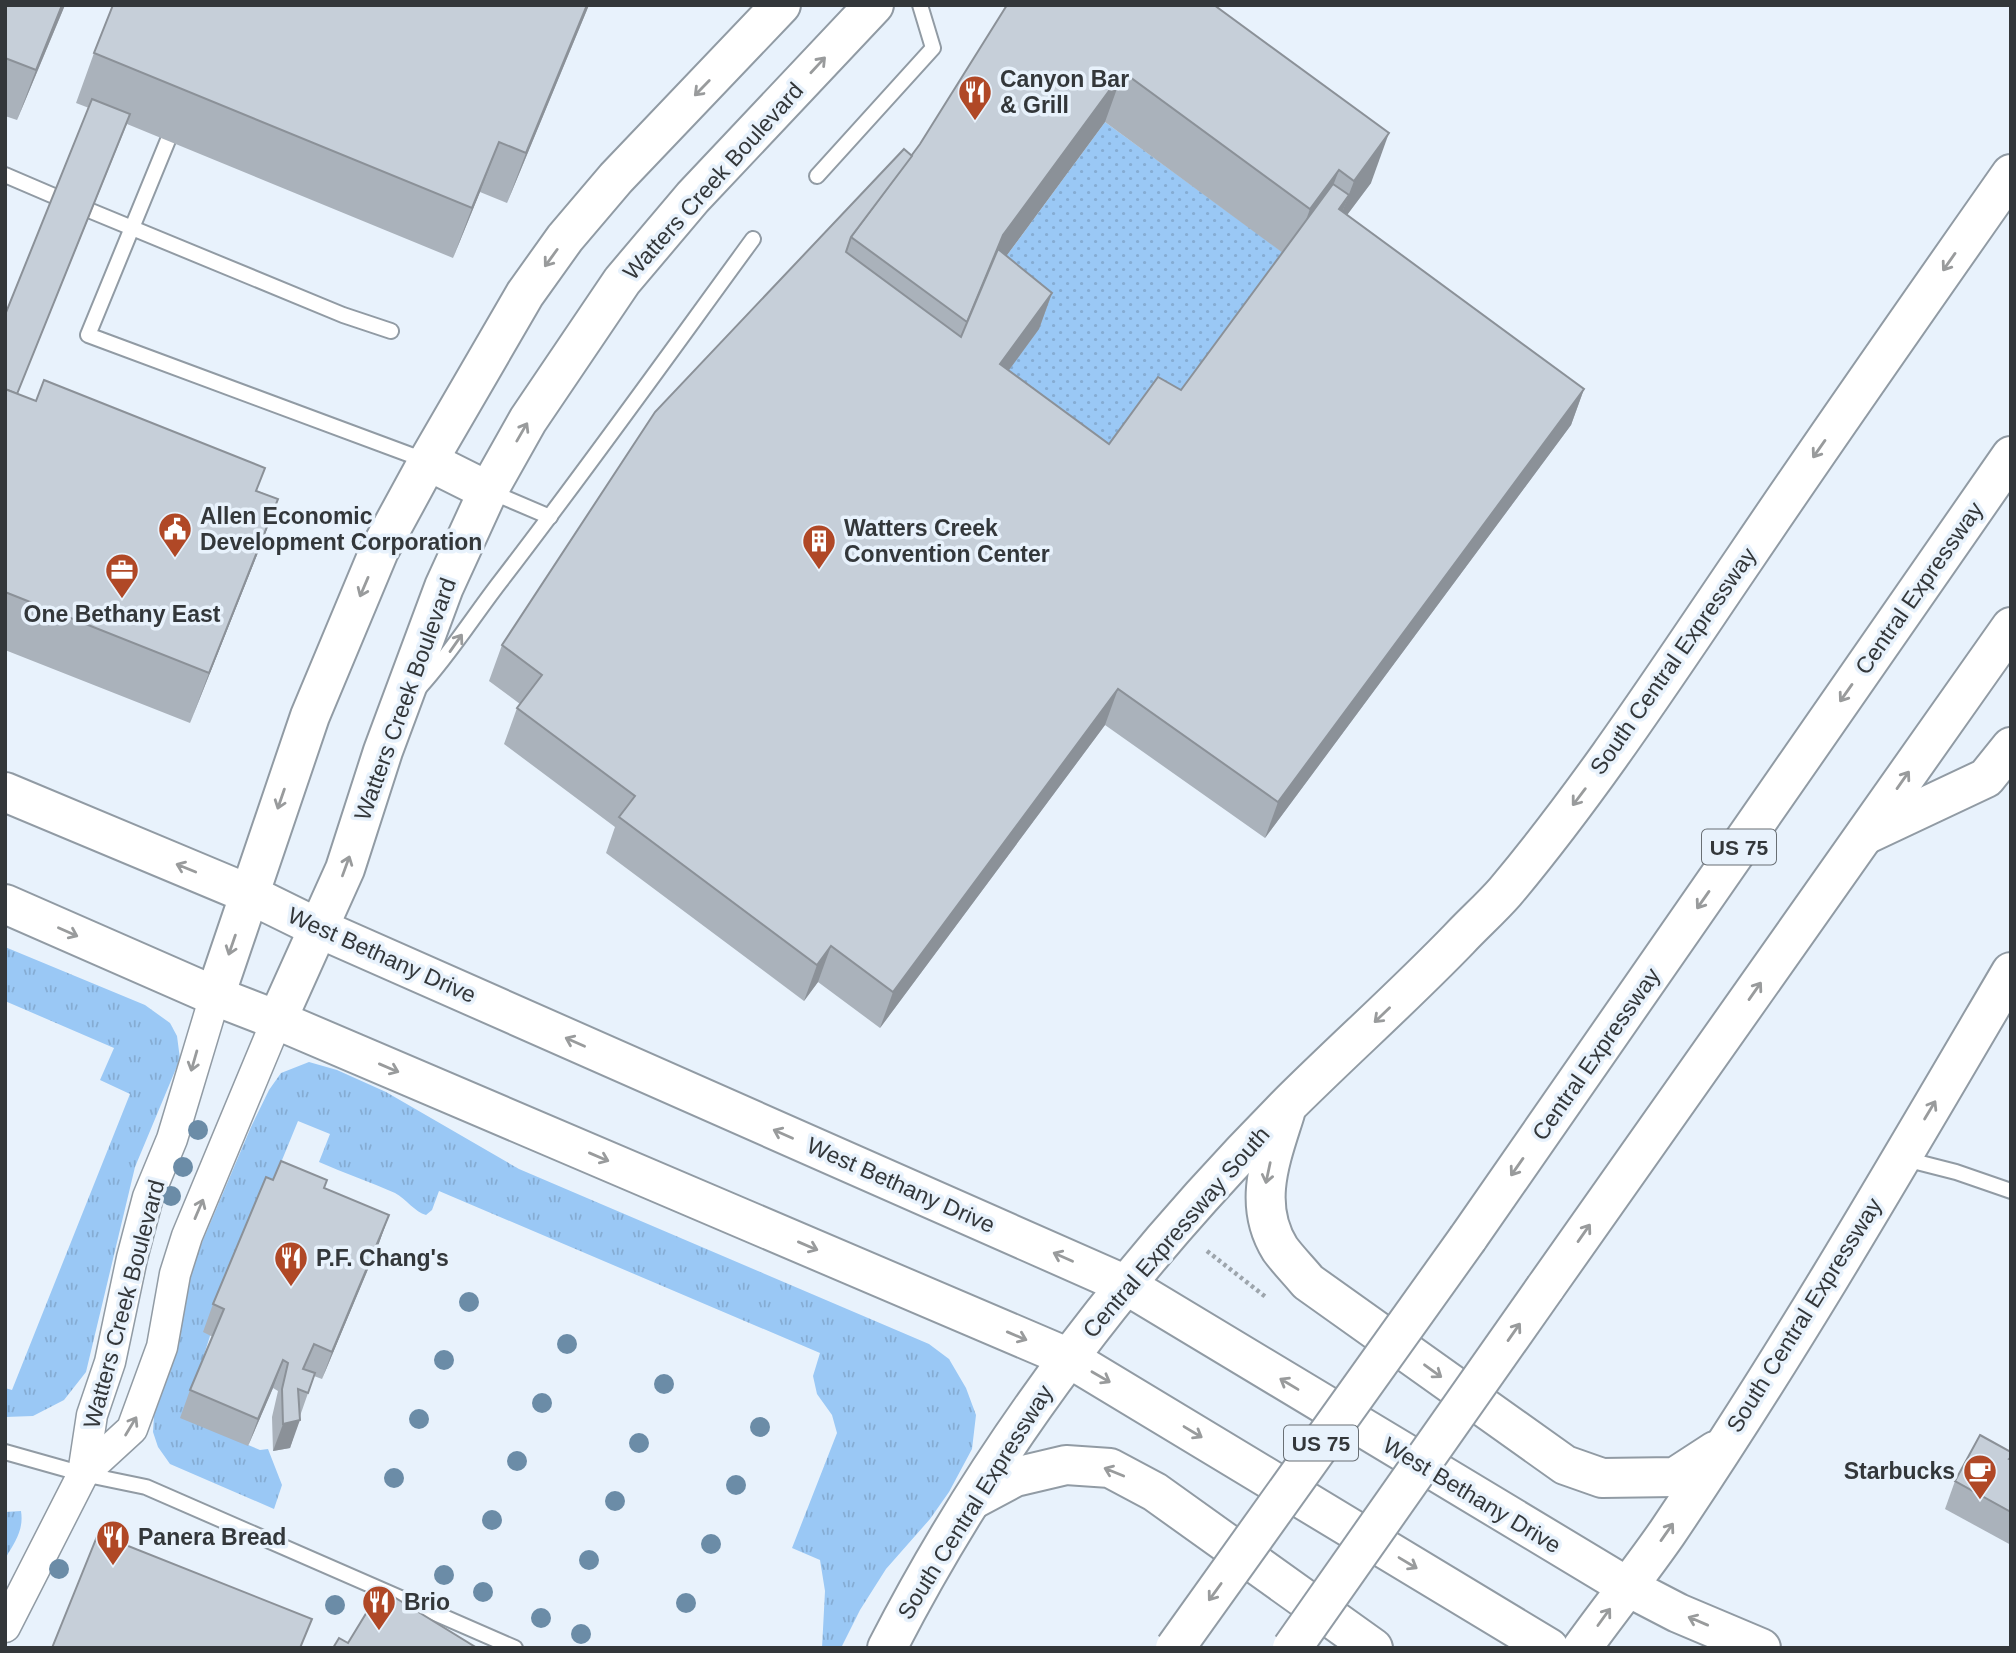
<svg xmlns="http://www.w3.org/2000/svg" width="2016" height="1653" font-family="Arial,sans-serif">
	<defs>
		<pattern id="grass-tufts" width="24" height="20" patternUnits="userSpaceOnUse" patternTransform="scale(1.75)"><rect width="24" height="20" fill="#9ac8f5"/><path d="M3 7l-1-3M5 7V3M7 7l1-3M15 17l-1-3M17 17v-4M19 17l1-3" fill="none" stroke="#85acd3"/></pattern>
		<pattern id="garden-dots" width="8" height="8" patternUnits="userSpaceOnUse" patternTransform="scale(1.75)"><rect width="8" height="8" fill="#9ac8f5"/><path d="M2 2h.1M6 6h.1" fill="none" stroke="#85acd3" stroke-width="1.8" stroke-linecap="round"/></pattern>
	</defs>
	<rect width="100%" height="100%" fill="#e8f2fc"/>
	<g fill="url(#grass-tufts)">
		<polygon points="5,947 145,1005 170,1023 177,1036 180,1059 135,1167 86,1372 64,1400 33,1416 5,1417 5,1388 12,1390 130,1094 100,1080 114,1048 5,1001"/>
		<path d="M309,1062l28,8 49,22 133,77 410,175 20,15 17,29 10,27 -4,34 -23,43 -19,27 -44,50 -26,41 -19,38h-19l3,-57 -5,-31 -28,-12 45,-115 -5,-18 -15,-21 -4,-18 7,-23 -381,-162 -7,19 -6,5c-11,-3 -20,-16 -31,-22 -25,-11 -51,-20 -76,-31l11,-28 -32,-13 -88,215 -26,82 76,32 8,-1 14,36 -8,24 -104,-45 -12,-17 -5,-15 1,-16 29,-98 9,-52 59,-139 18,-37 12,-17z"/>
		<path d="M21,1511c3,19 -6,31 -16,48v-47z"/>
	</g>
	<polygon fill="url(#garden-dots)" points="1105,122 1292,259 1168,426 1096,480 987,400 985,285"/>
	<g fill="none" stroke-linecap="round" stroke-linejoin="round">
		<g stroke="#919ba4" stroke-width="18">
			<g id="lane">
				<polyline points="168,140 88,335 427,461"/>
				<polyline points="5,175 54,196"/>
				<polyline points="817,176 933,48 920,5"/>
				<polyline points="91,211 343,315 391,331"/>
				<polyline points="489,491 550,517"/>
				<path d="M420,687c30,-33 53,-70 80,-105 87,-113 169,-228 253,-343"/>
				<polyline points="1905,1159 1956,1172 2011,1191"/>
				<polyline points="5,1452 83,1474 146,1487 515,1648"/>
			</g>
		</g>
		<g stroke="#919ba4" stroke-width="33">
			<g id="street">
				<polyline points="83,1474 132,1429 162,1347 175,1274 187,1236 277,1020"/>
				<polyline points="5,1627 83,1474 92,1415 110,1362 132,1258 148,1197 172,1139 215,996"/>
			</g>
		</g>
		<g stroke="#919ba4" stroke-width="42">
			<g id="secondary">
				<polyline points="428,461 488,491"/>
				<polyline points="5,792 249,894 318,928 1126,1285 1626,1586 1678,1613 1761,1648"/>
				<polyline points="5,904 215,996 277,1020 1067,1357 1549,1648"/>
				<polyline points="215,996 310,716 379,551 428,461 525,294 565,238 616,178 781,5"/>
				<polyline points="277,1020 345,869 383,751 444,587 488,491 528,420 622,281 693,197 874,5"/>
				<path d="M1285,1113c-14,45 -33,91 -5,136 8,11 19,22 28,33l257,183 37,13 73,-1 40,-26"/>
				<polyline points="972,1500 1015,1477 1066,1465 1110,1468 1155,1492 1373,1648"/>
				<path d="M887,1648c103,-201 239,-379 398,-540 57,-57 118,-111 174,-169 15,-16 32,-31 46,-47 88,-105 163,-221 240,-334 87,-129 177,-257 266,-384"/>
				<path d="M1582,1648c28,-39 58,-76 85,-115 123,-182 233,-372 344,-561"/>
			</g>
		</g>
		<g stroke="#919ba4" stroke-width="42">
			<g id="highway">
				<polyline points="1865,835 1986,778 2011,747"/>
				<polyline points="1468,1238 2011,456"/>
				<polyline points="1545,1288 2011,627"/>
			</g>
		</g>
		<polyline stroke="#9da5ac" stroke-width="4.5" stroke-dasharray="3.5 3.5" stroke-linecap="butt" points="1207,1251 1267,1298"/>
		<use href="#lane" stroke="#fff" stroke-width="14"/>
		<use href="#street" stroke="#fff" stroke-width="30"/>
		<use href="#secondary" stroke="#fff" stroke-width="38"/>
		<use href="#highway" stroke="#fff" stroke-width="38"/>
		<g stroke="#919ba4" stroke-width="42" stroke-linecap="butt">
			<g id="highway-bridge">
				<polyline points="1175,1648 1468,1238"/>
				<polyline points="1292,1648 1545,1288"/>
			</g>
		</g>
		<use href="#highway-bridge" stroke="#fff" stroke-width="38"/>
	</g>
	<g fill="#6b8ca7">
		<circle cx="198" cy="1130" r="10"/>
		<circle cx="183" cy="1167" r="10"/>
		<circle cx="171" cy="1196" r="10"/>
		<circle cx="469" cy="1302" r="10"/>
		<circle cx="567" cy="1344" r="10"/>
		<circle cx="444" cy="1360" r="10"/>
		<circle cx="664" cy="1384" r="10"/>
		<circle cx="542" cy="1403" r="10"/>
		<circle cx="419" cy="1419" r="10"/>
		<circle cx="760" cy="1427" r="10"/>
		<circle cx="639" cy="1443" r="10"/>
		<circle cx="517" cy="1461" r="10"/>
		<circle cx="394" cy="1478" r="10"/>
		<circle cx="736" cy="1485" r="10"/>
		<circle cx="615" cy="1501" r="10"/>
		<circle cx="492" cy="1520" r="10"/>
		<circle cx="711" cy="1544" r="10"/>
		<circle cx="589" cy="1560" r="10"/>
		<circle cx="59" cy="1569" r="10"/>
		<circle cx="444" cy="1575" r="10"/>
		<circle cx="483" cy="1592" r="10"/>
		<circle cx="686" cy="1603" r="10"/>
		<circle cx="335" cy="1605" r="10"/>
		<circle cx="541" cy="1618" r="10"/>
		<circle cx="581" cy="1634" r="10"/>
	</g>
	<g fill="#aab2bb" fill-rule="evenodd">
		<polygon points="5,5 65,5 17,120 5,116"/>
		<polygon points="589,5 507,203 480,192 453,258 127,124 17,394 278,499 259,550 190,723 5,650 5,315 89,108 76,103 94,53"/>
		<path d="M1007,5l364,178 -24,32 237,174 -13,36 -306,413 -160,-113 -225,303 -62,-46 -14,19 -198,-148 9,-26 -111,-83 13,-36 3,-4 -31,-23 13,-36 410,-489 8,-12zM1105,122l178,131 -102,137 -72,54 -100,-74 30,-41 13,-36 -46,-37z"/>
		<polygon points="273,1180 324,1188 389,1215 379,1243 322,1379 314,1376 300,1416 290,1448 273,1451 272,1417 278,1391 273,1388 248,1446 180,1418 190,1390 213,1337 203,1332 213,1304"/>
		<polygon points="2011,1452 2011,1545 1945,1509 1955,1481"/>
	</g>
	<g fill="#8b9198">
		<polygon points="62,5 65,5 17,120 36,70"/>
		<polygon points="587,5 589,5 507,203 526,153"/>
		<polygon points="1123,72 1105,122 985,285 948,373 967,322 1003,235"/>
		<polygon points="1389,133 1371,183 1335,231 1354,181"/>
		<polygon points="499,142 480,192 453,258 472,208"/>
		<polygon points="1339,170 1320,220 1292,259 1310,209"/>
		<polygon points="1349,195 1335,231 1339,209"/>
		<polygon points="1052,293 1039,329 987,400 1000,364"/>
		<polygon points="1584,389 1571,425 1265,838 1278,802"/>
		<polygon points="278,499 259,550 190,723 209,673"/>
		<polygon points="1118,689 1105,725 880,1028 893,992"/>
		<polygon points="831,946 818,982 804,1001 817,965"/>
		<polygon points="389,1215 379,1243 322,1379 332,1352"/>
		<polygon points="283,1360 273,1388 248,1446 258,1419"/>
		<polygon points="300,1420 290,1448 273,1451 283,1424"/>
	</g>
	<g fill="#c6cfd9" stroke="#8b9198" stroke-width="2">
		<polygon points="5,5 62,5 36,70 5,58"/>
		<polygon points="113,5 587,5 526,153 499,142 472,208 94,53"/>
		<polygon points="1007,5 1214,5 1389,133 1354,181 1339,170 1310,209 1123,72 1003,235 967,322 851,237 920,144"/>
		<polygon points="92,99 130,114 17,394 5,389 5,315"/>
		<polygon points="904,149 912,156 851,237 846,252 961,337 998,249 1052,293 1000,364 1109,444 1158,377 1181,390 1333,184 1349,195 1339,209 1584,389 1278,802 1118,689 893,992 831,946 817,965 619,817 635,796 517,708 542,675 502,645 655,412"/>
		<polygon points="44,380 265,468 256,491 278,499 209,673 5,592 5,389 36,401"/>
		<polygon points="281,1161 327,1180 324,1188 389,1215 332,1352 314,1344 303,1369 315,1373 308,1393 298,1389 300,1420 283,1424 282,1389 288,1363 283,1360 258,1419 190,1390 224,1309 213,1304 266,1177 273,1180"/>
		<polygon points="1980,1435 2011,1452 2011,1457 2009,1459 2011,1460 2011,1512 1955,1481"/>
		<polygon points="98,1534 312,1619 300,1648 52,1648"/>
		<polygon points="381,1589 477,1648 333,1648 339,1638 348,1643"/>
	</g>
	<defs><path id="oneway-shaft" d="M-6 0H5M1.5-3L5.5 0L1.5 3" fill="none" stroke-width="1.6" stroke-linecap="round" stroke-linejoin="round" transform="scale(1.75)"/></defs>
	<g stroke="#999b9c">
		<use href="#oneway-shaft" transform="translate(818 65) rotate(-47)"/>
		<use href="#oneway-shaft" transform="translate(702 88) rotate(134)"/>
		<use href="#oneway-shaft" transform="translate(551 258) rotate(126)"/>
		<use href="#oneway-shaft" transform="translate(1949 262) rotate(125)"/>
		<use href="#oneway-shaft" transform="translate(522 432) rotate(-60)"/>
		<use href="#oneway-shaft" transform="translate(1819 449) rotate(125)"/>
		<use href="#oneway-shaft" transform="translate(364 587) rotate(113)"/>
		<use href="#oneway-shaft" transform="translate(456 643) rotate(-55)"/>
		<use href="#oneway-shaft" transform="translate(1846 693) rotate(125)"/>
		<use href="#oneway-shaft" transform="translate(1903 780) rotate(-55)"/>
		<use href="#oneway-shaft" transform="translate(1579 797) rotate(127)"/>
		<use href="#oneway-shaft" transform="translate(281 799) rotate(109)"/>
		<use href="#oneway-shaft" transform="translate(346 866) rotate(-70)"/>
		<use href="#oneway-shaft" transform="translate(186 868) rotate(-158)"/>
		<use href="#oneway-shaft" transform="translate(1703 900) rotate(125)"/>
		<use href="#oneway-shaft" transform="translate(68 932) rotate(24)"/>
		<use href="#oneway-shaft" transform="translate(232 945) rotate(109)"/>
		<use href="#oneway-shaft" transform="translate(1755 991) rotate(-55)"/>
		<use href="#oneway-shaft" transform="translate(1382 1015) rotate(136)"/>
		<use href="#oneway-shaft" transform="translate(575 1042) rotate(-156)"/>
		<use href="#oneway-shaft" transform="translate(194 1061) rotate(106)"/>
		<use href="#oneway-shaft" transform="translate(389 1068) rotate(23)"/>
		<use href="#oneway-shaft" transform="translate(1930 1110) rotate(-59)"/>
		<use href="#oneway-shaft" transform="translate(783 1134) rotate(-156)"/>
		<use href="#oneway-shaft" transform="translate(599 1157) rotate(23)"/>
		<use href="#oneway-shaft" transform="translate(1517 1167) rotate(125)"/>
		<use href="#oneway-shaft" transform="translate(1268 1173) rotate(102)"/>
		<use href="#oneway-shaft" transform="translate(199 1209) rotate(-67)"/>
		<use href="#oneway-shaft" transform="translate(1584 1233) rotate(-55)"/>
		<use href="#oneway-shaft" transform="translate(808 1246) rotate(23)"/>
		<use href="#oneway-shaft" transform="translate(1063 1257) rotate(-156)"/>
		<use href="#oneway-shaft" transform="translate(1514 1332) rotate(-55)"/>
		<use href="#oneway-shaft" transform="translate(1017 1336) rotate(23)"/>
		<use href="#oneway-shaft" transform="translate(1433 1371) rotate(36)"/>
		<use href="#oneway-shaft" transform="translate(1101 1377) rotate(30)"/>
		<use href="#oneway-shaft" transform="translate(1289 1384) rotate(-149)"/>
		<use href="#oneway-shaft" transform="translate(131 1426) rotate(-59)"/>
		<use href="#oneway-shaft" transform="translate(1193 1432) rotate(31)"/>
		<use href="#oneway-shaft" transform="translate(1114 1472) rotate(-158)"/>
		<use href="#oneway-shaft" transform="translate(1667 1532) rotate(-55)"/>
		<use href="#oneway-shaft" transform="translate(1408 1563) rotate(31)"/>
		<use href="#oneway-shaft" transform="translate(1215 1592) rotate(126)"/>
		<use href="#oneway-shaft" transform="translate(1604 1617) rotate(-54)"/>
		<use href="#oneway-shaft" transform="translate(1698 1621) rotate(-157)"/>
	</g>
	<defs>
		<g id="restaurant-pin" transform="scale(1.75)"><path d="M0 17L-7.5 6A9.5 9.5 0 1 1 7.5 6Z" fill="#b04826" stroke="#e8f2fc"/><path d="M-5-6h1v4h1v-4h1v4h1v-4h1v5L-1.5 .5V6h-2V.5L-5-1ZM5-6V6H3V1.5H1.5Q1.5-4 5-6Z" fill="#fff"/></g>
		<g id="civic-pin" transform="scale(1.75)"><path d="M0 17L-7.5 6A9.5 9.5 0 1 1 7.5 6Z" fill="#b04826" stroke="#e8f2fc"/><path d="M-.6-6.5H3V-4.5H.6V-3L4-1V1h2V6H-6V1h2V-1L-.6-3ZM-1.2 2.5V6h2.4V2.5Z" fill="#fff"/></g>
		<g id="building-pin" transform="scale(1.75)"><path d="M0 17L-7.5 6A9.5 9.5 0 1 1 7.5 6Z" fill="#b04826" stroke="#e8f2fc"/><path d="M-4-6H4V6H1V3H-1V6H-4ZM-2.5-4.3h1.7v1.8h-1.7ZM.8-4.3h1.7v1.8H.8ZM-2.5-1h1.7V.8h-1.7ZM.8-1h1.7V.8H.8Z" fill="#fff"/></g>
		<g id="office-pin" transform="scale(1.75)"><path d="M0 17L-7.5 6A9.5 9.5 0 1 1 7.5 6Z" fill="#b04826" stroke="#e8f2fc"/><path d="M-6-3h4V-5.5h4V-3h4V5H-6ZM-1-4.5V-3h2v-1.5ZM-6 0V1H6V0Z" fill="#fff"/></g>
		<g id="cafe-pin" transform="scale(1.75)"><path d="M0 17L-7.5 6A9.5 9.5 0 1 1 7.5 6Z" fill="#b04826" stroke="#e8f2fc"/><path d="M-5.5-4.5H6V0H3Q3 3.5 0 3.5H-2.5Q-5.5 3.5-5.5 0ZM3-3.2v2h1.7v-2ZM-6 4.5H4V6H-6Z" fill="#fff"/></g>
	</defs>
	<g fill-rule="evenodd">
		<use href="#restaurant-pin" x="975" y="92"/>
		<use href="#civic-pin" x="175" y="529"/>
		<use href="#building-pin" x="819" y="541"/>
		<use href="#office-pin" x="122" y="570"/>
		<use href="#restaurant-pin" x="291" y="1258"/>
		<use href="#cafe-pin" x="1980" y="1471"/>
		<use href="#restaurant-pin" x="113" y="1537"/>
		<use href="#restaurant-pin" x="379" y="1602"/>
	</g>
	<g text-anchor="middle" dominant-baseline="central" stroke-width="7" stroke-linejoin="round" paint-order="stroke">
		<g fill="#e8f2fc" stroke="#696f74" stroke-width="2">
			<rect x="1702" y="829.5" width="74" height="35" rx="5"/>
			<rect x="1284" y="1425.5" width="74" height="35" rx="5"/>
		</g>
		<g font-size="21" font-weight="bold" fill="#33373a">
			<text x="1739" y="847">US 75</text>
			<text x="1321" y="1443">US 75</text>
		</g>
		<g font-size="23" font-weight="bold" fill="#33373a" stroke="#e8f2fc" text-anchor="start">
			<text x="1000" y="79">Canyon Bar<tspan x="1000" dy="26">&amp; Grill</tspan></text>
			<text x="200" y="516">Allen Economic<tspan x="200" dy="26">Development Corporation</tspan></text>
			<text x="844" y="528">Watters Creek<tspan x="844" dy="26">Convention Center</tspan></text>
			<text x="122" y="614" text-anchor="middle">One Bethany East</text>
			<text x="316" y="1258">P.F. Chang's</text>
			<text x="1955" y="1471" text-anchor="end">Starbucks</text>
			<text x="138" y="1537">Panera Bread</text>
			<text x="404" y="1602">Brio</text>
		</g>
		<g font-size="23" fill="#33373a" stroke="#e8f2fc">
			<text transform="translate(713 181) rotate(-48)">Watters Creek Boulevard</text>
			<text transform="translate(1919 588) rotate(-55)">Central Expressway</text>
			<text transform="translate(1673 661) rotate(-55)">South Central Expressway</text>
			<text transform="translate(405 699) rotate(-70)">Watters Creek Boulevard</text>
			<text transform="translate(382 955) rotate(24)">West Bethany Drive</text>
			<text transform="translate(1596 1054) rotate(-55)">Central Expressway</text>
			<text transform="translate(901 1185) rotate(24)">West Bethany Drive</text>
			<text transform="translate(1176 1232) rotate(-49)">Central Expressway South</text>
			<text transform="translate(124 1304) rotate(-75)">Watters Creek Boulevard</text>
			<text transform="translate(1804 1315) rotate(-58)">South Central Expressway</text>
			<text transform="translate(1472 1495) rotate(31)">West Bethany Drive</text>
			<text transform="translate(975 1502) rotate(-58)">South Central Expressway</text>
		</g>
	</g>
	<rect width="2016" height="1653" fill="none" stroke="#33373a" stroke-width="14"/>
</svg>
